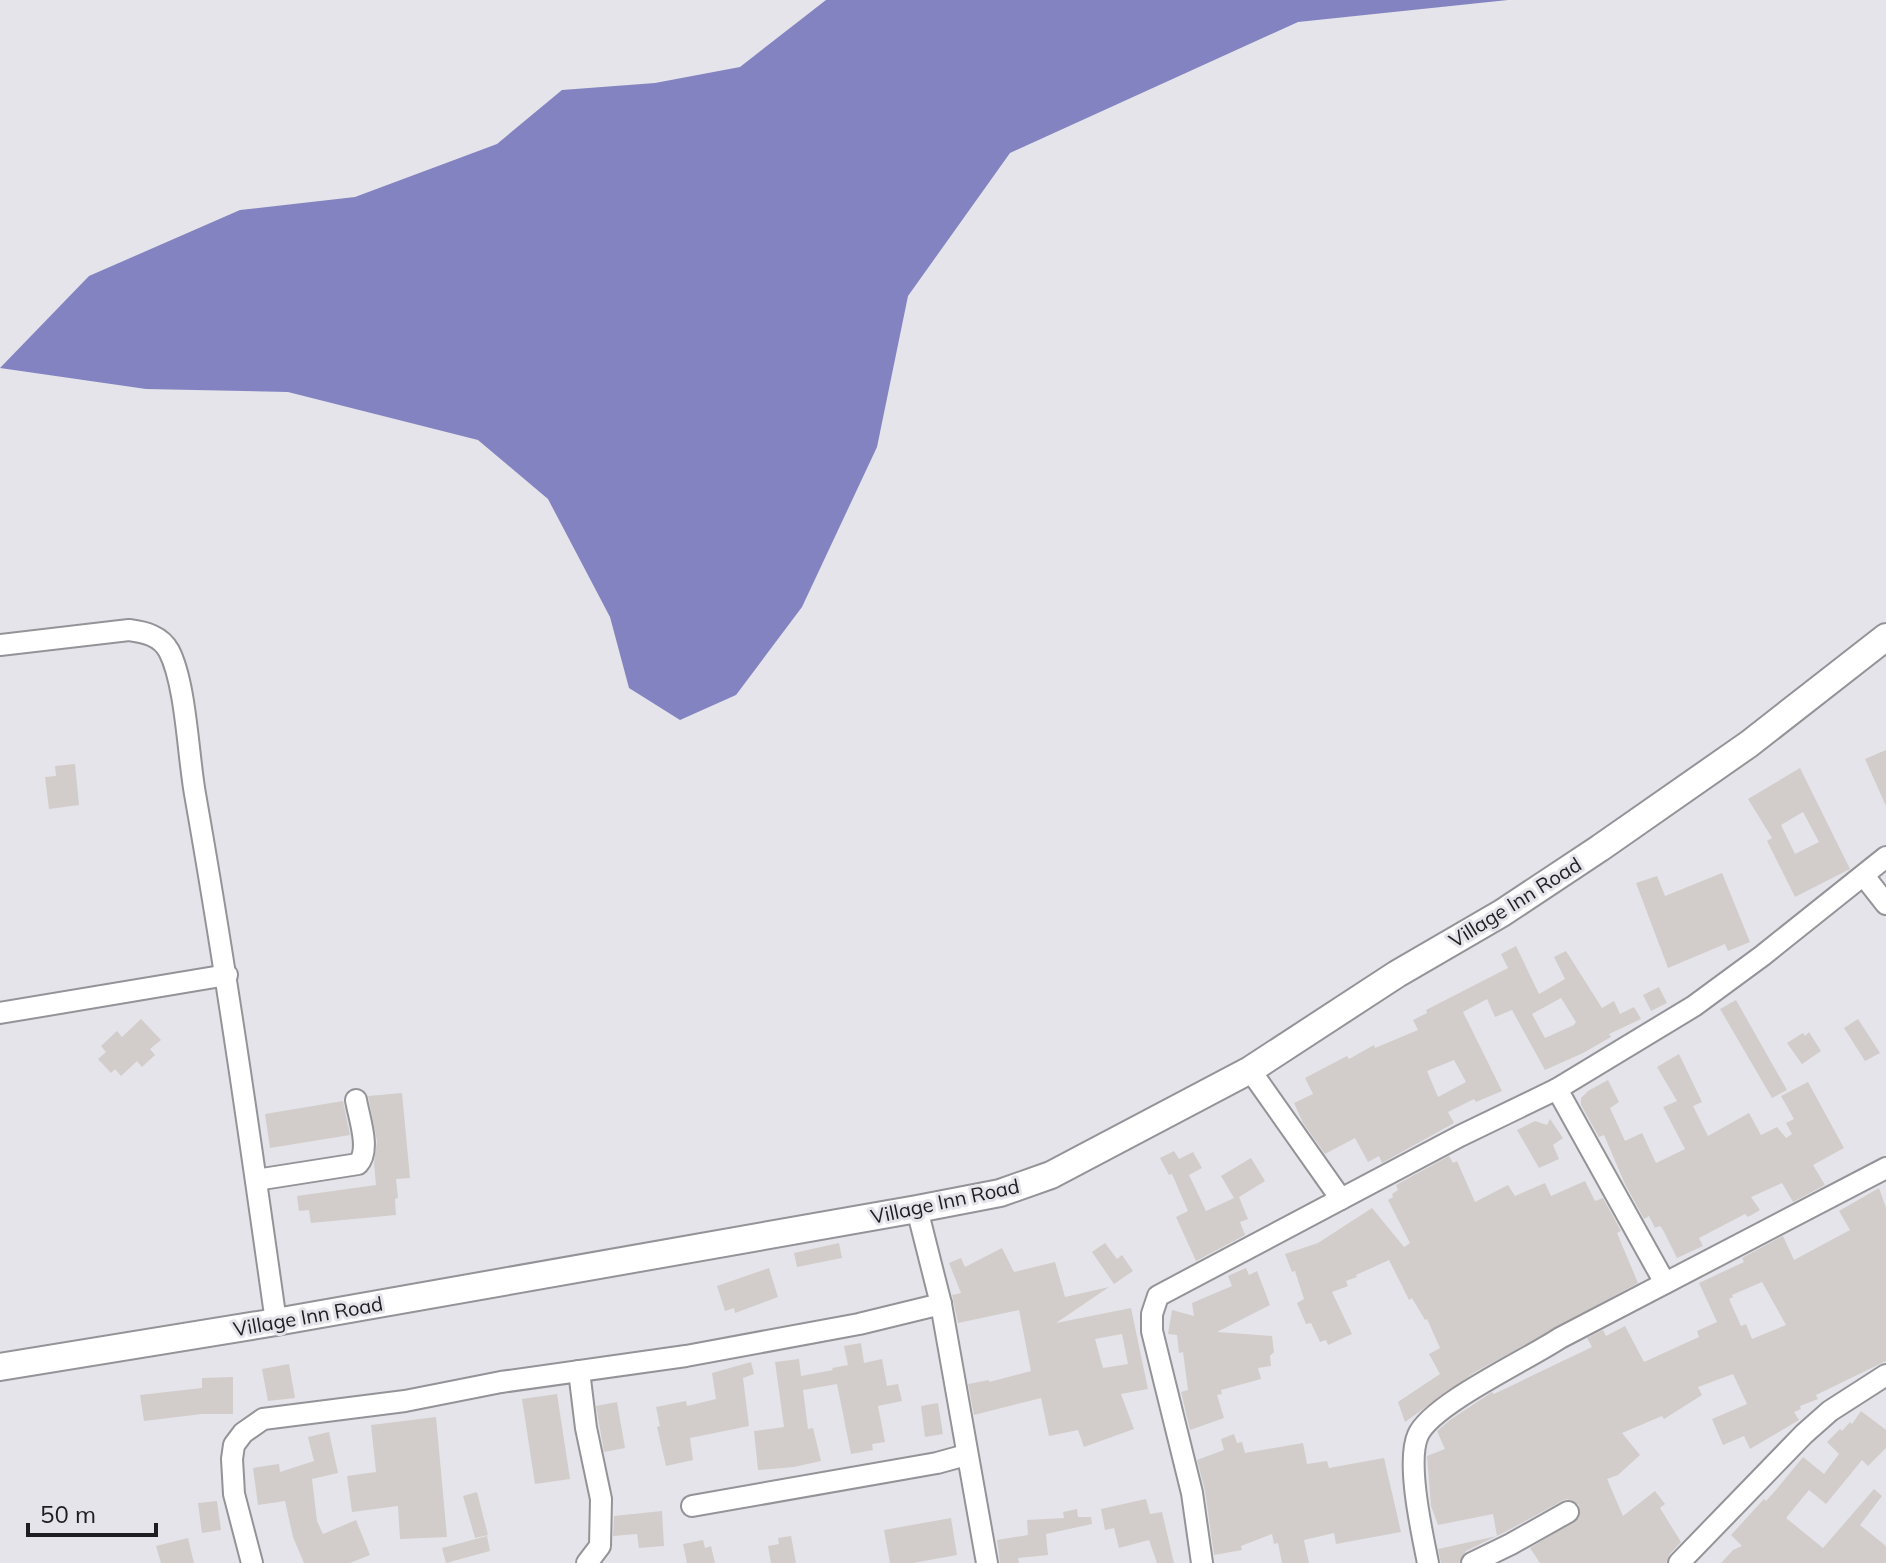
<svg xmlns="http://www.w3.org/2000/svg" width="1886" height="1563" font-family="Mulish,sans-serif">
	<rect width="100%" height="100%" fill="#e4e4ea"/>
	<polygon fill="#8383c1" points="826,0 1508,0 1298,22 1010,153 908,296 877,447 802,607 736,695 680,720 629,688 610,617 548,499 478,440 288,392 146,389 0,368 89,276 240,210 355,197 497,144 562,90 655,83 740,67"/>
	<g fill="#d2cdca" fill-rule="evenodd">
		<polygon points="1886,750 1886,806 1865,759"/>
		<polygon points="75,764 79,805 49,809 45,777 56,776 55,766"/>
		<path d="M1800,768l50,101 -55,28 -28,-56 5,-3 -24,-39zM1803,812l16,30 -24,12 -14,-29z"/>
		<polygon points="1722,873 1750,942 1728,951 1725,944 1668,968 1636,883 1657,876 1665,896"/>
		<path d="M1516,946l23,48 26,-15 -11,-22 12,-6 36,57 12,-7 6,13 14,-7 7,12 -32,15 2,3 -28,16 -38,17 -33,-60 -17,7 -8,-18 -24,13 39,79 -26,11 -2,-3 -26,13 6,11 -72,40 -3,-7 -11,6 -13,-24 -30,16 -22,-31 -9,-20 19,-9 -8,-16 42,-22 2,3 25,-14 1,3 43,-18 -5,-10 14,-7 -1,-3 82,-42 -7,-14zM1561,998l15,24 -2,3 -29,13 -13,-24zM1454,1060l12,22 -28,15 -11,-26z"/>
		<polygon points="1659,987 1667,1003 1651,1011 1643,995"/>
		<polygon points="1736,1000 1787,1090 1772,1098 1720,1009"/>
		<polygon points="141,1019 161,1040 150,1049 155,1055 142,1067 137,1061 121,1076 115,1069 111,1073 98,1059 106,1052 101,1046 117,1031 122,1037"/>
		<polygon points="1858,1019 1880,1053 1865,1061 1844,1028"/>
		<polygon points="1809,1032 1821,1051 1802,1064 1787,1043 1803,1033 1805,1036"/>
		<polygon points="1679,1054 1702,1102 1693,1106 1708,1136 1749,1113 1761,1135 1777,1127 1786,1138 1792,1134 1786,1123 1794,1119 1781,1096 1808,1082 1844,1148 1813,1165 1825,1185 1793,1202 1782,1183 1751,1197 1760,1210 1748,1217 1745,1214 1699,1238 1703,1246 1677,1258 1663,1230 1660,1226 1655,1228 1649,1216 1644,1219 1625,1184 1604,1135 1599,1137 1581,1105 1581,1098 1588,1091 1608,1080 1619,1102 1610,1108 1625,1141 1642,1133 1656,1163 1685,1149 1663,1107 1677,1101 1657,1067"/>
		<polygon points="402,1093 410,1178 396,1179 398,1198 395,1199 396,1215 311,1223 309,1210 299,1211 297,1196 376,1185 374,1163 377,1141 368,1096"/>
		<polygon points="343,1101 350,1135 270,1148 265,1114"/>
		<polygon points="1550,1119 1563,1138 1553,1145 1559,1159 1539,1168 1517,1130 1535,1121 1547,1125"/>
		<polygon points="1174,1151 1179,1159 1193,1152 1202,1168 1189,1175 1206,1211 1234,1198 1221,1176 1251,1158 1265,1181 1239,1197 1248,1219 1240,1222 1245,1235 1196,1261 1176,1217 1188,1211 1172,1174 1169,1175 1160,1158"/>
		<polygon points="1449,1156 1453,1163 1457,1161 1475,1202 1508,1185 1515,1196 1545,1183 1551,1196 1585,1181 1595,1201 1603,1198 1621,1231 1617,1233 1638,1283 1475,1372 1405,1422 1398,1402 1440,1374 1429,1354 1440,1348 1427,1319 1425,1320 1412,1298 1409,1300 1389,1260 1356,1275 1357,1277 1346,1281 1348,1286 1332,1292 1352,1334 1328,1345 1326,1340 1320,1342 1311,1323 1306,1324 1297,1303 1304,1299 1295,1271 1292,1272 1285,1254 1318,1243 1372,1208 1404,1247 1410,1243 1388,1200 1393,1197 1392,1194 1398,1190 1396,1185"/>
		<path d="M1879,1188l7,20v153l-70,34 2,4 -18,7 1,3 -7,3 5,8 -49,29 -6,-13 -21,9 -11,-26 35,-15 -14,-30 -35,13 4,8 -38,24 -2,-3 -40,17 18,22 -22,20 -11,4 16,37 32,-25 10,13 -5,4 21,34 -12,13 -3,8h-126l-10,-15 49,-30v-13l-12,-6 -5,2 -57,31 -39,19 -7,12h-18l-3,-14 59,-13 -4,-22 -55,11 -7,-19 -4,-50 18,-7 -8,-18 13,-11 42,-28 2,2 98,-47 -5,-9 16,-8 3,6 19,-10 19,36 55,-25 -2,-6 20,-9 -18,-39 45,-21 -2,-4 41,-22 11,24 56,-30 -11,-19zM1762,1282l24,43 -34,14 -6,-15 -5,2 -12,-27 4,-2 -1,-2z"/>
		<polygon points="839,1243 842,1258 797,1267 794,1253"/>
		<polygon points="1105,1243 1117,1259 1122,1255 1133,1271 1114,1284 1092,1252"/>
		<path d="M1002,1248l12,24 41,-10 10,35 44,-10 -53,36 75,-15 17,81 -27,5 13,35 -50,18 -6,-17 -29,6 -8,-38 -67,17 -6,-31 21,-4v2l42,-11 -12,-61 -61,13 -6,-28 9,-2 -12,-30 12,-5 4,9zM1122,1334l6,30 -25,4 -8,-29z"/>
		<polygon points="769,1268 778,1297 735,1313 734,1308 725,1311 717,1286"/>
		<polygon points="1246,1268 1249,1275 1257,1271 1270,1305 1217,1332 1272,1336 1274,1352 1270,1356 1271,1366 1258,1368 1261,1379 1221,1390 1222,1394 1217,1395 1224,1418 1190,1430 1181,1392 1188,1390 1183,1352 1179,1353 1177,1335 1168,1334 1172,1310 1194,1316 1192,1303 1232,1286 1228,1276"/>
		<polygon points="861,1343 864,1363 882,1359 887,1386 898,1384 902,1401 878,1406 885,1442 872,1444 873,1450 851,1454 837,1384 803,1390 808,1429 813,1428 821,1461 794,1467 758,1470 754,1431 784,1427 775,1362 799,1359 801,1376 833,1370 832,1368 848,1365 844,1346"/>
		<polygon points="751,1362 754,1374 743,1378 749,1426 690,1438 693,1460 666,1466 657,1427 660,1426 656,1407 686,1401 687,1406 716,1399 712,1373"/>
		<polygon points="289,1364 295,1398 268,1401 262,1369"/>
		<polygon points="233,1377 233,1414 202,1414 144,1421 140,1395 202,1388 202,1378"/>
		<polygon points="557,1394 570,1479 535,1484 522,1399"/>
		<polygon points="617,1402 625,1448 604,1452 596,1406"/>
		<polygon points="938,1403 943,1434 925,1437 921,1406"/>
		<polygon points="1861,1411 1886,1430 1886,1448 1868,1466 1862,1460 1826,1504 1809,1490 1786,1518 1823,1548 1874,1489 1882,1496 1860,1525 1886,1546 1886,1563 1721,1563 1733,1550 1742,1546 1731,1535 1764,1499 1766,1501 1776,1490 1803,1457 1824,1474 1839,1454 1827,1442 1840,1429 1842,1431 1850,1422 1852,1424"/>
		<polygon points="436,1417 447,1537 400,1539 398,1506 352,1512 347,1476 376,1472 371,1425"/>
		<polygon points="329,1432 338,1473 312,1479 317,1521 323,1534 356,1520 370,1555 350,1563 304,1563 293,1537 285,1501 258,1505 253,1468 279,1464 280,1472 314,1461 308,1437"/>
		<polygon points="1234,1434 1237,1443 1242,1442 1245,1453 1303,1443 1307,1464 1327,1461 1329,1468 1384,1458 1401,1532 1336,1544 1334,1533 1304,1540 1309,1563 1282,1563 1278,1543 1274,1544 1272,1534 1241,1546 1242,1550 1214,1555 1205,1491 1197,1460 1224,1450 1221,1439"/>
		<polygon points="477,1492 488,1535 475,1538 463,1496"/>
		<polygon points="1146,1499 1150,1514 1162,1512 1174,1563 1157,1563 1149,1540 1119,1548 1114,1528 1105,1530 1101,1509"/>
		<polygon points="217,1501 221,1530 202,1533 198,1503"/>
		<polygon points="1077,1509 1078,1517 1091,1517 1092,1524 1046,1534 1048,1555 1018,1558 1019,1563 1000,1563 997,1540 1028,1535 1027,1520 1064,1518 1063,1512"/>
		<polygon points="662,1511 664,1546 639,1548 637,1534 613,1536 614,1516"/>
		<polygon points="951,1518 957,1555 913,1563 890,1563 884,1530"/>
		<polygon points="487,1536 490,1551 446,1563 442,1548"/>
		<polygon points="791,1536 796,1563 771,1563 768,1546 779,1544 778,1538"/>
		<polygon points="188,1538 194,1563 161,1563 156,1546"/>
		<polygon points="703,1540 705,1548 711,1546 715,1563 687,1563 683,1544"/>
	</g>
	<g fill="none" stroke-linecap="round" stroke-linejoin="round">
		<g stroke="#939398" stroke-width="24">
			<g id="minor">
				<path d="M0,645l129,-15c16,2 32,6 40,21 17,33 19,104 26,143 31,175 56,351 81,528"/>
				<polyline points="1864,876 1886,904"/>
				<polyline points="0,1013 227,975"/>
				<polyline points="1250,1070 1341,1199"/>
				<polyline points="1557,1089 1665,1283"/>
				<path d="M256,1180l102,-16c13,-14 1,-46 -2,-64"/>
				<polyline points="941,1304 987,1563"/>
				<polyline points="579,1371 586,1428 601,1499 600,1546 587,1563"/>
				<polyline points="692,1506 937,1463 966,1455"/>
				<polyline points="252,1563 234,1494 232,1459 234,1445 243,1433 263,1419 405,1401 501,1382 686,1356 859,1324 941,1304 917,1209"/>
				<polyline points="1202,1563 1192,1493 1152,1331 1152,1314 1158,1296 1460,1136 1557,1089 1694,1006 1762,956 1886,857"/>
				<path d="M1428,1563c-6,-30 -22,-101 -10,-128 14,-31 109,-75 142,-97l326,-170"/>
				<polyline points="1472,1563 1511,1544 1568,1512"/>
				<polyline points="1679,1563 1804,1434 1830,1411 1886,1375"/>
			</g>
		</g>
		<g stroke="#939398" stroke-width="30">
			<polyline id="tertiary" points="0,1367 276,1322 917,1209 1000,1193 1051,1175 1250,1070 1397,974 1502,913 1600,848 1749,744 1886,637"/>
		</g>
		<use href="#minor" stroke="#fff" stroke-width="20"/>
		<use href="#tertiary" stroke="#fff" stroke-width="26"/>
	</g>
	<g text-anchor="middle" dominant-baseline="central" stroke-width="6" stroke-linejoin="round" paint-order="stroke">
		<g font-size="20" fill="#1e1e20" stroke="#e4e4ea">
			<text transform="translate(1515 902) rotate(-32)">Village Inn Road</text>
			<text transform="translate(945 1201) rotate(-12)">Village Inn Road</text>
			<text transform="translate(308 1316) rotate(-10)">Village Inn Road</text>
		</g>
	</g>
	<path d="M28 1523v12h128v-12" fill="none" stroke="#1e1e20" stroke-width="4"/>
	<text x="40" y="1523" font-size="24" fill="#1e1e20" stroke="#e4e4ea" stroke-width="6" paint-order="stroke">50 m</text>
</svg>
